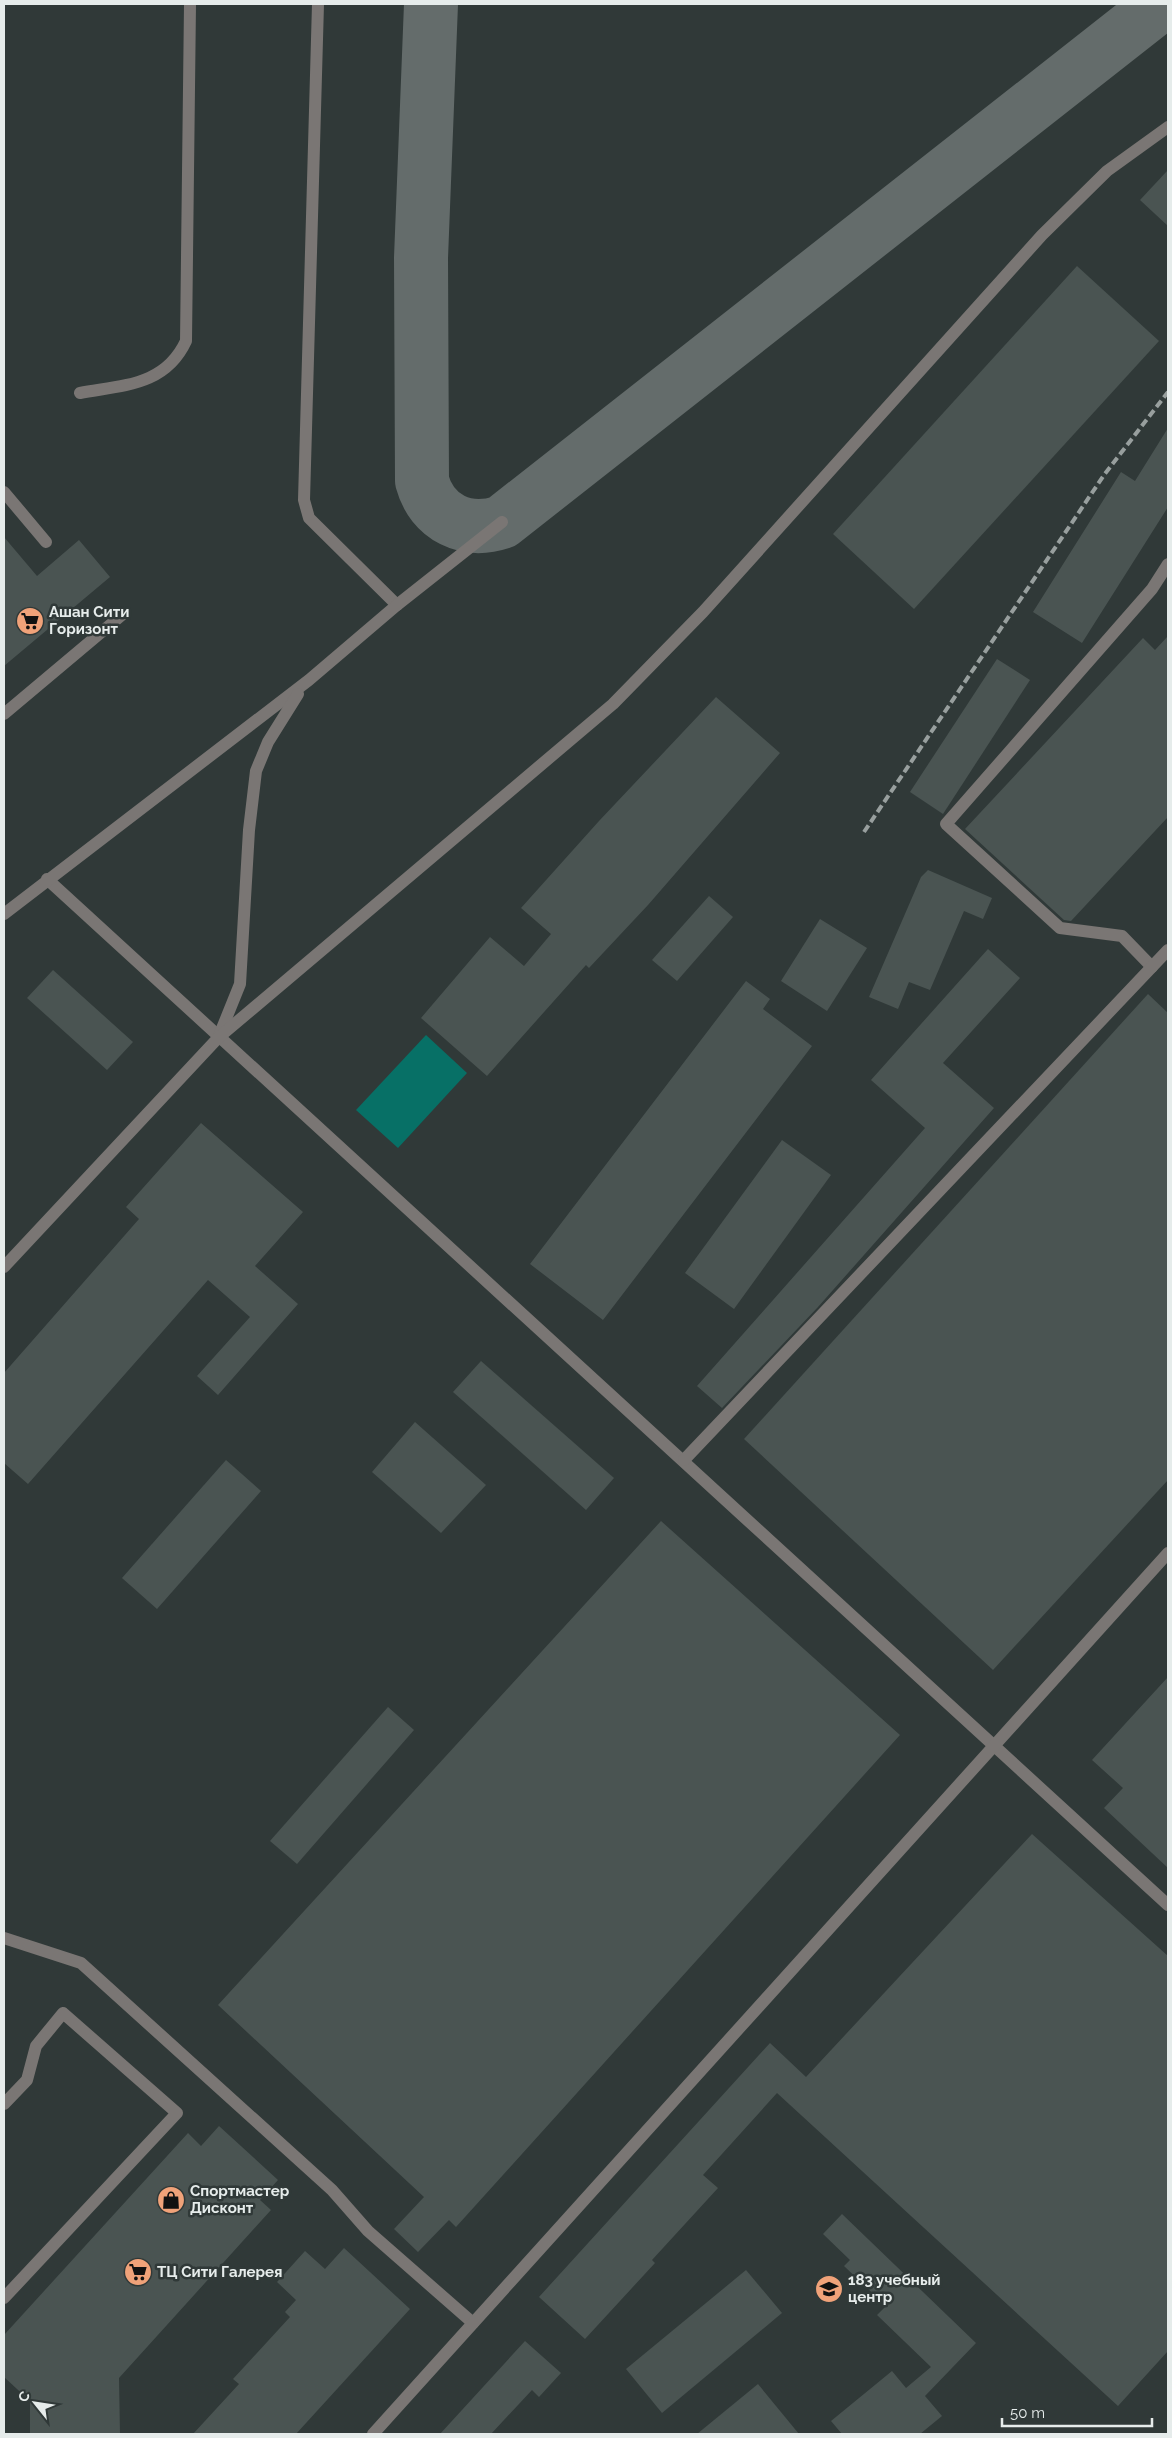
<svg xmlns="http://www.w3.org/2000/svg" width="1172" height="2438" font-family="Raleway,sans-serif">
	<rect width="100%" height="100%" fill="#303938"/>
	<polygon fill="#077066" points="426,1035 467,1073 398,1148 356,1110"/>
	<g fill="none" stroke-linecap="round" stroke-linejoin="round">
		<path stroke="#646c6b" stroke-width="54" d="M431,4l-10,254 1,223c10,37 44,53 80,41l659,-518"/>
	</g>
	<g fill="#4a5452">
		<polygon points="1168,170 1168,226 1140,200"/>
		<polygon points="1077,266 1159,341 914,609 833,534"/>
		<polygon points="1168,428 1168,507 1082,643 1033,612 1121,472 1135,481"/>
		<polygon points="4,537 37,576 79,540 110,577 4,666"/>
		<polygon points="1168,636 1168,817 1071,921 1064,920 965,829 1143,638 1155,650"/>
		<polygon points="997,659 1030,680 943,814 910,792"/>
		<polygon points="716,697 780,753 648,905 589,968 586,965 487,1076 421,1018 490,937 524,966 551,934 521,908 599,821"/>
		<polygon points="928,870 992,898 983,919 964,911 930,990 909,982 898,1009 869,997 921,877"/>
		<polygon points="709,896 733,917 677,981 652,960"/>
		<polygon points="820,919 867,948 827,1011 781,981"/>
		<polygon points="988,949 1020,978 943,1063 994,1108 818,1307 722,1408 697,1386 925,1128 871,1080"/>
		<polygon points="53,970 133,1042 107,1070 27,998"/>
		<polygon points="746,981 770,999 763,1009 812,1046 603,1320 530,1264"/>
		<polygon points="1148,994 1168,1013 1168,1480 993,1670 744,1439"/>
		<polygon points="201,1123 303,1212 255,1266 298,1304 218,1395 197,1376 250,1317 208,1280 28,1484 4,1463 4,1373 139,1219 126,1207"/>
		<polygon points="782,1140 831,1175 734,1309 685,1273"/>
		<polygon points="481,1361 614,1478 586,1510 453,1392"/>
		<polygon points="415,1422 486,1485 441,1533 372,1472"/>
		<polygon points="226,1460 261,1491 157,1609 122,1578"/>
		<polygon points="661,1521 900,1735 456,2227 449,2220 418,2252 394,2229 424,2197 218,2005"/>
		<polygon points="1168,1677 1168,1868 1104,1808 1123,1788 1092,1760"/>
		<polygon points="388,1707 414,1730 297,1864 270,1841"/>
		<polygon points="1032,1834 1168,1956 1168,2351 1118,2406 777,2093 703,2175 718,2188 652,2260 655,2263 585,2339 539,2297 770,2043 806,2077"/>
		<polygon points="219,2126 278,2180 260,2200 271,2210 119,2378 120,2434 30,2434 30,2401 4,2377 4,2335 188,2133 201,2146"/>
		<polygon points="842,2214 976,2343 925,2396 942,2416 920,2434 842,2434 831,2421 892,2371 906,2388 931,2367 877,2315 886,2306 844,2266 850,2260 823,2234"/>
		<polygon points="344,2248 410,2309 296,2434 193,2434 239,2384 233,2379 290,2317 285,2312 296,2300 277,2282 305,2251 325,2269"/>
		<polygon points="746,2270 782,2313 662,2413 626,2369"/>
		<polygon points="525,2341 561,2373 539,2397 532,2390 491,2434 440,2434"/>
		<polygon points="758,2384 799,2434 697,2434"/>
	</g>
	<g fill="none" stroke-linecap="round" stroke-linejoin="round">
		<g stroke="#7a7674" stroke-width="12">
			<polyline points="318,4 304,500 309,518 397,605"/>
			<path d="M80,393c43,-8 85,-7 106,-52l4,-337"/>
			<polyline points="4,492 46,542"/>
			<polyline points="4,714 123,614"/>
			<polyline points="47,879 1168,1905"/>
			<polyline points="4,914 309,680 397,605 502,522"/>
			<polyline points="1152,967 1122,936 1060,928 946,824 1152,589 1168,564"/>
			<polyline points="219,1036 240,984 249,830 256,771 268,742 298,694"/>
			<polyline points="4,1267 218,1038 613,704 703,612 1042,235 1107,171 1168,127"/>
			<polyline points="684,1460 1168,950"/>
			<polyline points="4,1938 81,1963 332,2190 368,2231 473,2323"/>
			<polyline points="4,2104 27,2080 36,2046 63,2013 177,2113 4,2298"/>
			<polyline points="373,2434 1168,1553"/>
		</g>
		<polyline stroke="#989f9e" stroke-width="4" stroke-dasharray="8 4" stroke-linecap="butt" points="864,832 1104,475 1168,392"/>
	</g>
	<defs>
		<g id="supermarket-disc" transform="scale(1.4375)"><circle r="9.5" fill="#f0a279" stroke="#303938"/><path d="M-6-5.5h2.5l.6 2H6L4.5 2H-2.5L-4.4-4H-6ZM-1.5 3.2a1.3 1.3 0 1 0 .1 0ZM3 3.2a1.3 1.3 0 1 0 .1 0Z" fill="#111"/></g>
		<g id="shop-disc" transform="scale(1.4375)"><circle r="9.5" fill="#f0a279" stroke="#303938"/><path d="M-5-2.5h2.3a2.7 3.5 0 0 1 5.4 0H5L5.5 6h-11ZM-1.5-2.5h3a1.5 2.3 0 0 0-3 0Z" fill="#111"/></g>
		<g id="university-disc" transform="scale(1.4375)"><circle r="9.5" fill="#f0a279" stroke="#303938"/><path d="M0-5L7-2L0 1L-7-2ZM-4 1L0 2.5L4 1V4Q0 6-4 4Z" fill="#111"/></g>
	</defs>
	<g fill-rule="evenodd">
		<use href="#supermarket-disc" x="30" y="621"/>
		<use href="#shop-disc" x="171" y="2200"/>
		<use href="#supermarket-disc" x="138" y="2272"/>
		<use href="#university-disc" x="829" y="2289"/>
	</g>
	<g text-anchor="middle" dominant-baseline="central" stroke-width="5" stroke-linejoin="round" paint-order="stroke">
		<g font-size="15" font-weight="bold" fill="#e6eceb" stroke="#303938" text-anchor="start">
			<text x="49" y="612">Ашан Сити<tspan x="49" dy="17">Горизонт</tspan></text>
			<text x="190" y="2191">Спортмастер<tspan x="190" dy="17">Дисконт</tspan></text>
			<text x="157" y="2272">ТЦ Сити Галерея</text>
			<text x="848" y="2280">183 учебный<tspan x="848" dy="17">центр</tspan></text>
		</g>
	</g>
	<rect width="1172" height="2438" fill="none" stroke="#e6eceb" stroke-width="10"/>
	<g transform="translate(35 2403) rotate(300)" stroke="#303938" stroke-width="4" paint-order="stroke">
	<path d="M0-4L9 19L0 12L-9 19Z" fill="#e6eceb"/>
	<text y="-8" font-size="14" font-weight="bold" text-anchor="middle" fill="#e6eceb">С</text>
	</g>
	<path d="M1002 2418v8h150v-8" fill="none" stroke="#e6eceb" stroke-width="2.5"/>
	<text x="1010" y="2418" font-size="15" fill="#e6eceb" stroke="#303938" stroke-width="4" paint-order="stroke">50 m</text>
</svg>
